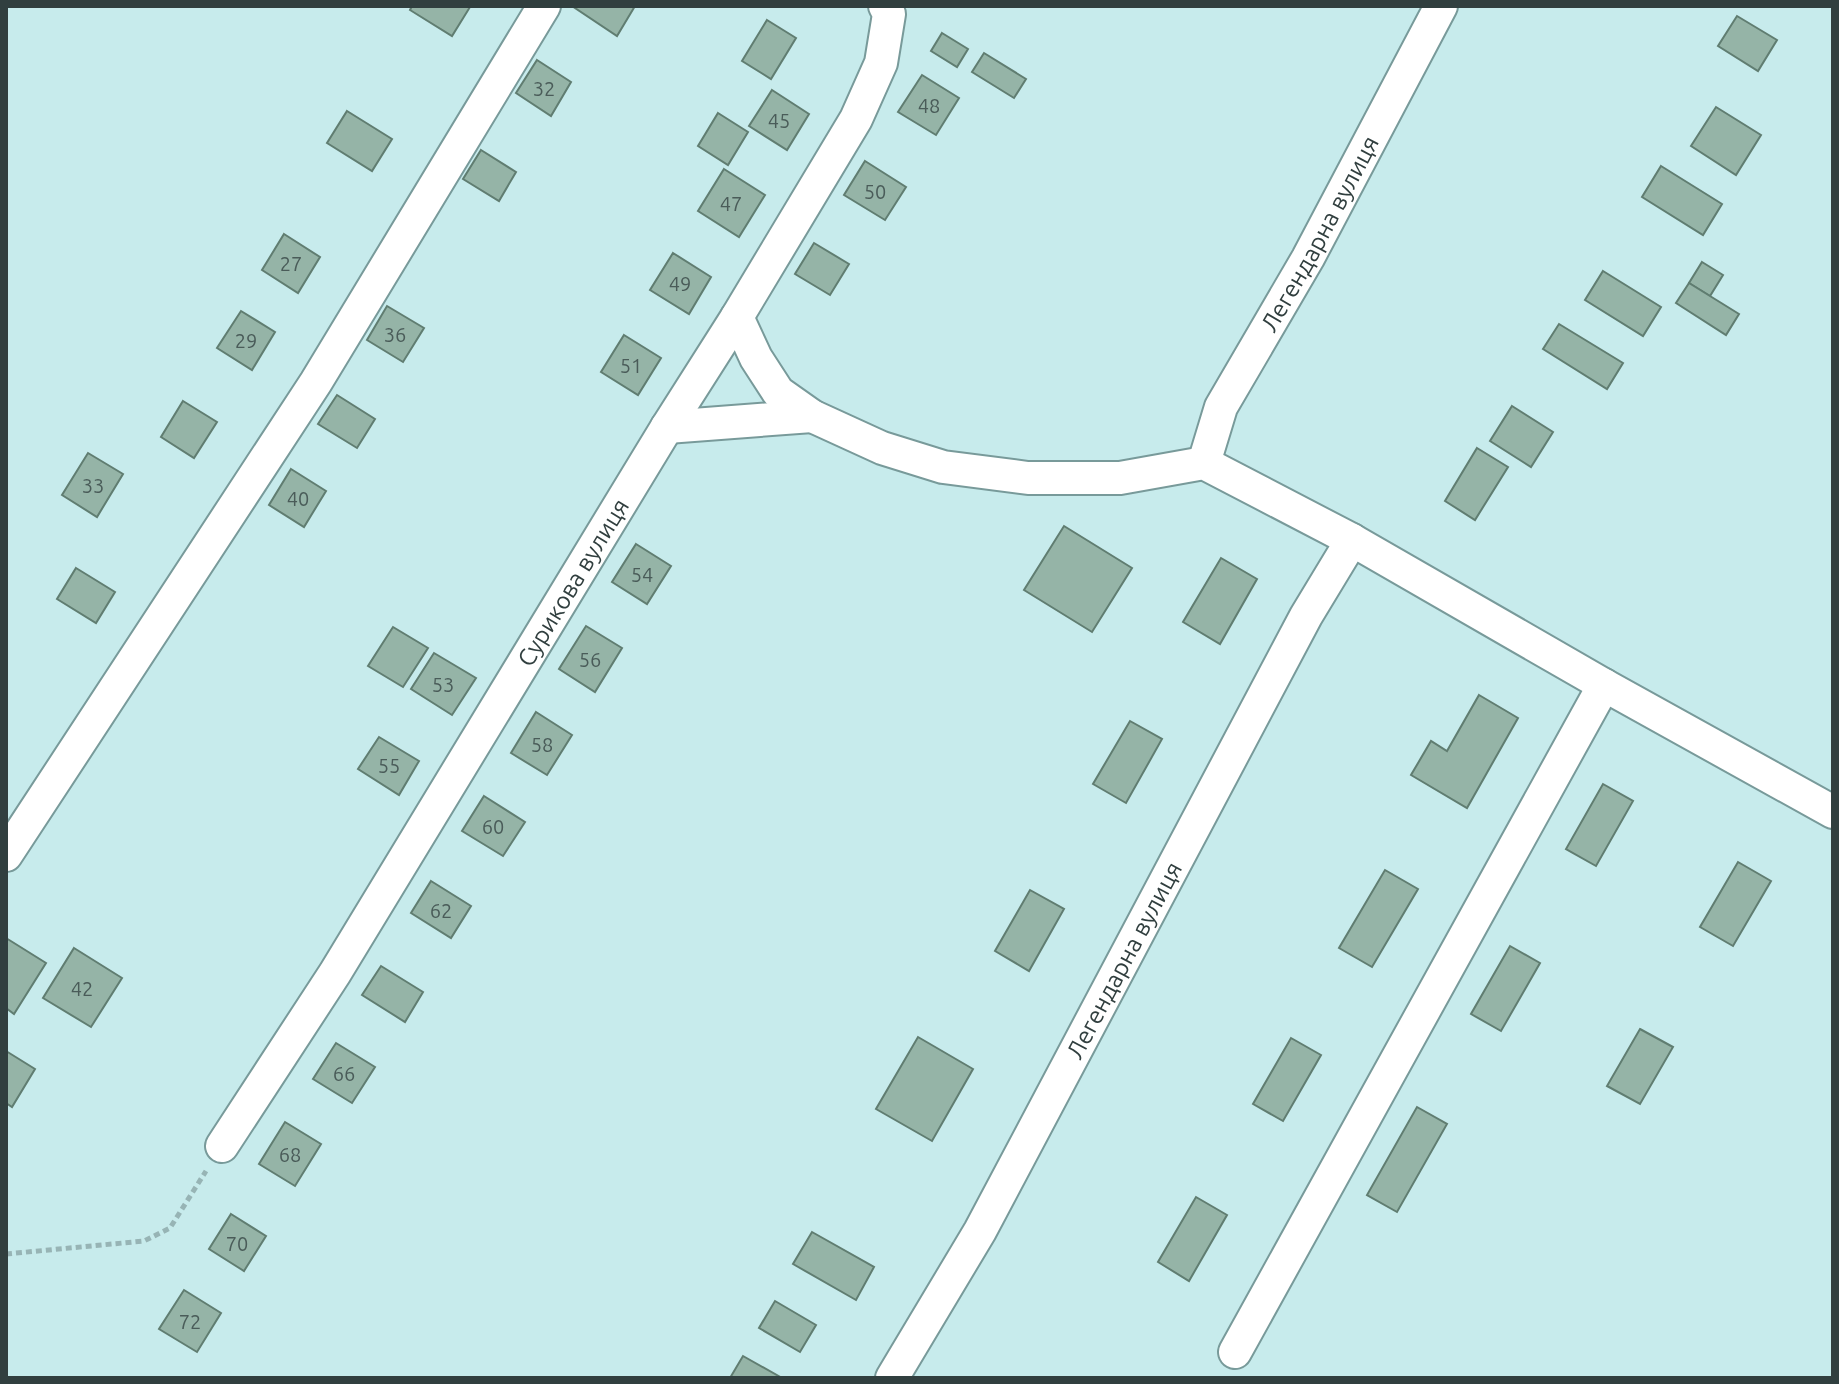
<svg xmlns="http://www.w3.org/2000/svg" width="1839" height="1384" font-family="Ubuntu,sans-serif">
	<rect width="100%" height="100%" fill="#c7ebec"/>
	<g fill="#95b4a7" stroke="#607d71" stroke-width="2">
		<polygon points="412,6 468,6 470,7 452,36 410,10"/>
		<polygon points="572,6 635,6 617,36"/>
		<polygon points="1737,16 1777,40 1758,71 1718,46"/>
		<polygon points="767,20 796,38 771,79 742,61"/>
		<polygon points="942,33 968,49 957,67 931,51"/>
		<polygon points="984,53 1026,79 1014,98 972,72"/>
		<polygon points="537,60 571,82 551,116 516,93"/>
		<polygon points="922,75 959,98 936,135 898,112"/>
		<polygon points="772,90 809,114 787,150 749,126"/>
		<polygon points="1716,107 1761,135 1736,175 1691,146"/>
		<polygon points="347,111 392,139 372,171 327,143"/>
		<polygon points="718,113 748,132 728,165 698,146"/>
		<polygon points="481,150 516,172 499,201 463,179"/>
		<polygon points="865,161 906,187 885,220 844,195"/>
		<polygon points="1661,166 1722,204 1703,235 1642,197"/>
		<polygon points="724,169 765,195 739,237 698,211"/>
		<polygon points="284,234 320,257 298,293 262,270"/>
		<polygon points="814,243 849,264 830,295 795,274"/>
		<polygon points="673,253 711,277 689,314 650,290"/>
		<polygon points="1702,262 1723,275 1710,296 1689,283"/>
		<polygon points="1603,271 1661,307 1643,336 1585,300"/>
		<polygon points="1689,283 1739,314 1726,335 1676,303"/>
		<polygon points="387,306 424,328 403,362 367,340"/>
		<polygon points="241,311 275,332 252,370 217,348"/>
		<polygon points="1559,324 1623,363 1607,389 1543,349"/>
		<polygon points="624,335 661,358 638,395 601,372"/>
		<polygon points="337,395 375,419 357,448 318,424"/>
		<polygon points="183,401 217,422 194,458 161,437"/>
		<polygon points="1512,406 1553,432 1531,467 1490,441"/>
		<polygon points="1477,448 1508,467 1475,520 1445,501"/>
		<polygon points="88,453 123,474 97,517 62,495"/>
		<polygon points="291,469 326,491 304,527 269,505"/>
		<polygon points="1064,526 1132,568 1092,632 1024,590"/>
		<polygon points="636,544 671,566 647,604 612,582"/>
		<polygon points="1221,558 1257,579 1220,644 1183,622"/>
		<polygon points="76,568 115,592 96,623 57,599"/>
		<polygon points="586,626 622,648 595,692 559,669"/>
		<polygon points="393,627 428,648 403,687 368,666"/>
		<polygon points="434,653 476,678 452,715 411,689"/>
		<polygon points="1479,695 1518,718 1467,808 1411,775 1431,741 1447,751"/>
		<polygon points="536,712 572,735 547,775 511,753"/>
		<polygon points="1130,721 1162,739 1126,803 1093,784"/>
		<polygon points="379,737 419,761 399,795 358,769"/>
		<polygon points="1603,784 1633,801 1596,866 1566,849"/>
		<polygon points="484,796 525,822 503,856 462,831"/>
		<polygon points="1738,862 1771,881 1733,946 1700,927"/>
		<polygon points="1385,870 1418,889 1372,967 1339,948"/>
		<polygon points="431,881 471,906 451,938 411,913"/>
		<polygon points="1030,890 1064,909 1029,971 995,951"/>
		<polygon points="6,938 46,963 14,1014 6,1008"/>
		<polygon points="1510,946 1540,963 1501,1031 1471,1014"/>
		<polygon points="74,948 122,978 91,1027 43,998"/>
		<polygon points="381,966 423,992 405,1022 362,995"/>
		<polygon points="1640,1029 1673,1047 1640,1104 1607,1086"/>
		<polygon points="918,1037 973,1069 932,1141 876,1109"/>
		<polygon points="1291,1038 1321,1055 1283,1121 1253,1104"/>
		<polygon points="336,1043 375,1067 352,1103 313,1079"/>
		<polygon points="6,1051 35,1069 12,1107 6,1103"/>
		<polygon points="1417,1107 1447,1124 1397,1212 1367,1195"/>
		<polygon points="285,1122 321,1144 295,1186 259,1164"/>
		<polygon points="1196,1197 1227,1215 1189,1281 1158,1262"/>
		<polygon points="231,1214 266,1236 244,1271 209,1249"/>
		<polygon points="812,1232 874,1267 856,1300 793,1264"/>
		<polygon points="184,1290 221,1313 197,1352 159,1329"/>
		<polygon points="775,1301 816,1325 800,1352 759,1328"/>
		<polygon points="743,1356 782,1378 730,1378"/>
	</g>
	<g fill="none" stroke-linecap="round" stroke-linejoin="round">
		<g stroke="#789a9a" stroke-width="36">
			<g id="street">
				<polyline points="737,317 756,358 778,392 812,416 882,448 943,467 1028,478 1120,478 1204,463 1352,540 1604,685 1833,812"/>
				<polyline points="667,427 812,416"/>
				<path id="s1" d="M1204,463l17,-56 87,-149 133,-252"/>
				<polyline points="6,855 316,382 544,6"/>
				<path id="s2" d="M222,1146l113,-173 332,-546 70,-110 119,-198 25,-56 8,-49 -4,-8"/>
				<polyline points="1235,1352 1604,685"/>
				<path id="s3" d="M892,1378l88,-147 326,-615 46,-76"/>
			</g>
		</g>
		<polyline stroke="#97b4b5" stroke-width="5" stroke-dasharray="6 4" stroke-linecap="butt" points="6,1254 144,1241 170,1228 206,1171"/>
		<use href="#street" stroke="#fff" stroke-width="32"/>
	</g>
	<g text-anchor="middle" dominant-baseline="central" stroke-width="7" stroke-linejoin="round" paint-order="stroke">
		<g font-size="20" fill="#4a5c59">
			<text x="544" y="88">32</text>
			<text x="929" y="105">48</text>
			<text x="779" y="120">45</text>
			<text x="875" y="191">50</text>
			<text x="731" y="203">47</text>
			<text x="291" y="263">27</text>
			<text x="680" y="283">49</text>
			<text x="395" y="334">36</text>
			<text x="246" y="340">29</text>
			<text x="631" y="365">51</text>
			<text x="93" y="485">33</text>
			<text x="298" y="498">40</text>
			<text x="642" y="574">54</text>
			<text x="590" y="659">56</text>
			<text x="443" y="684">53</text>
			<text x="542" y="744">58</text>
			<text x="389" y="765">55</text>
			<text x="493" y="826">60</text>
			<text x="441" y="910">62</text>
			<text x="82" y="988">42</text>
			<text x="344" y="1073">66</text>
			<text x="290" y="1154">68</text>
			<text x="237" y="1243">70</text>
			<text x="190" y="1321">72</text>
		</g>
		<g font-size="24" fill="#313f3f" stroke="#d4f9f9">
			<text stroke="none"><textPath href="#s1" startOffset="258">Легендарна вулиця</textPath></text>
			<text stroke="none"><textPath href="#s2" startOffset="664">Сурикова вулиця</textPath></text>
			<text stroke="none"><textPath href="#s3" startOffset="478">Легендарна вулиця</textPath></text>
		</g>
	</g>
	<rect width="1839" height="1384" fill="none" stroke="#313f3f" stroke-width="16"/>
</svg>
